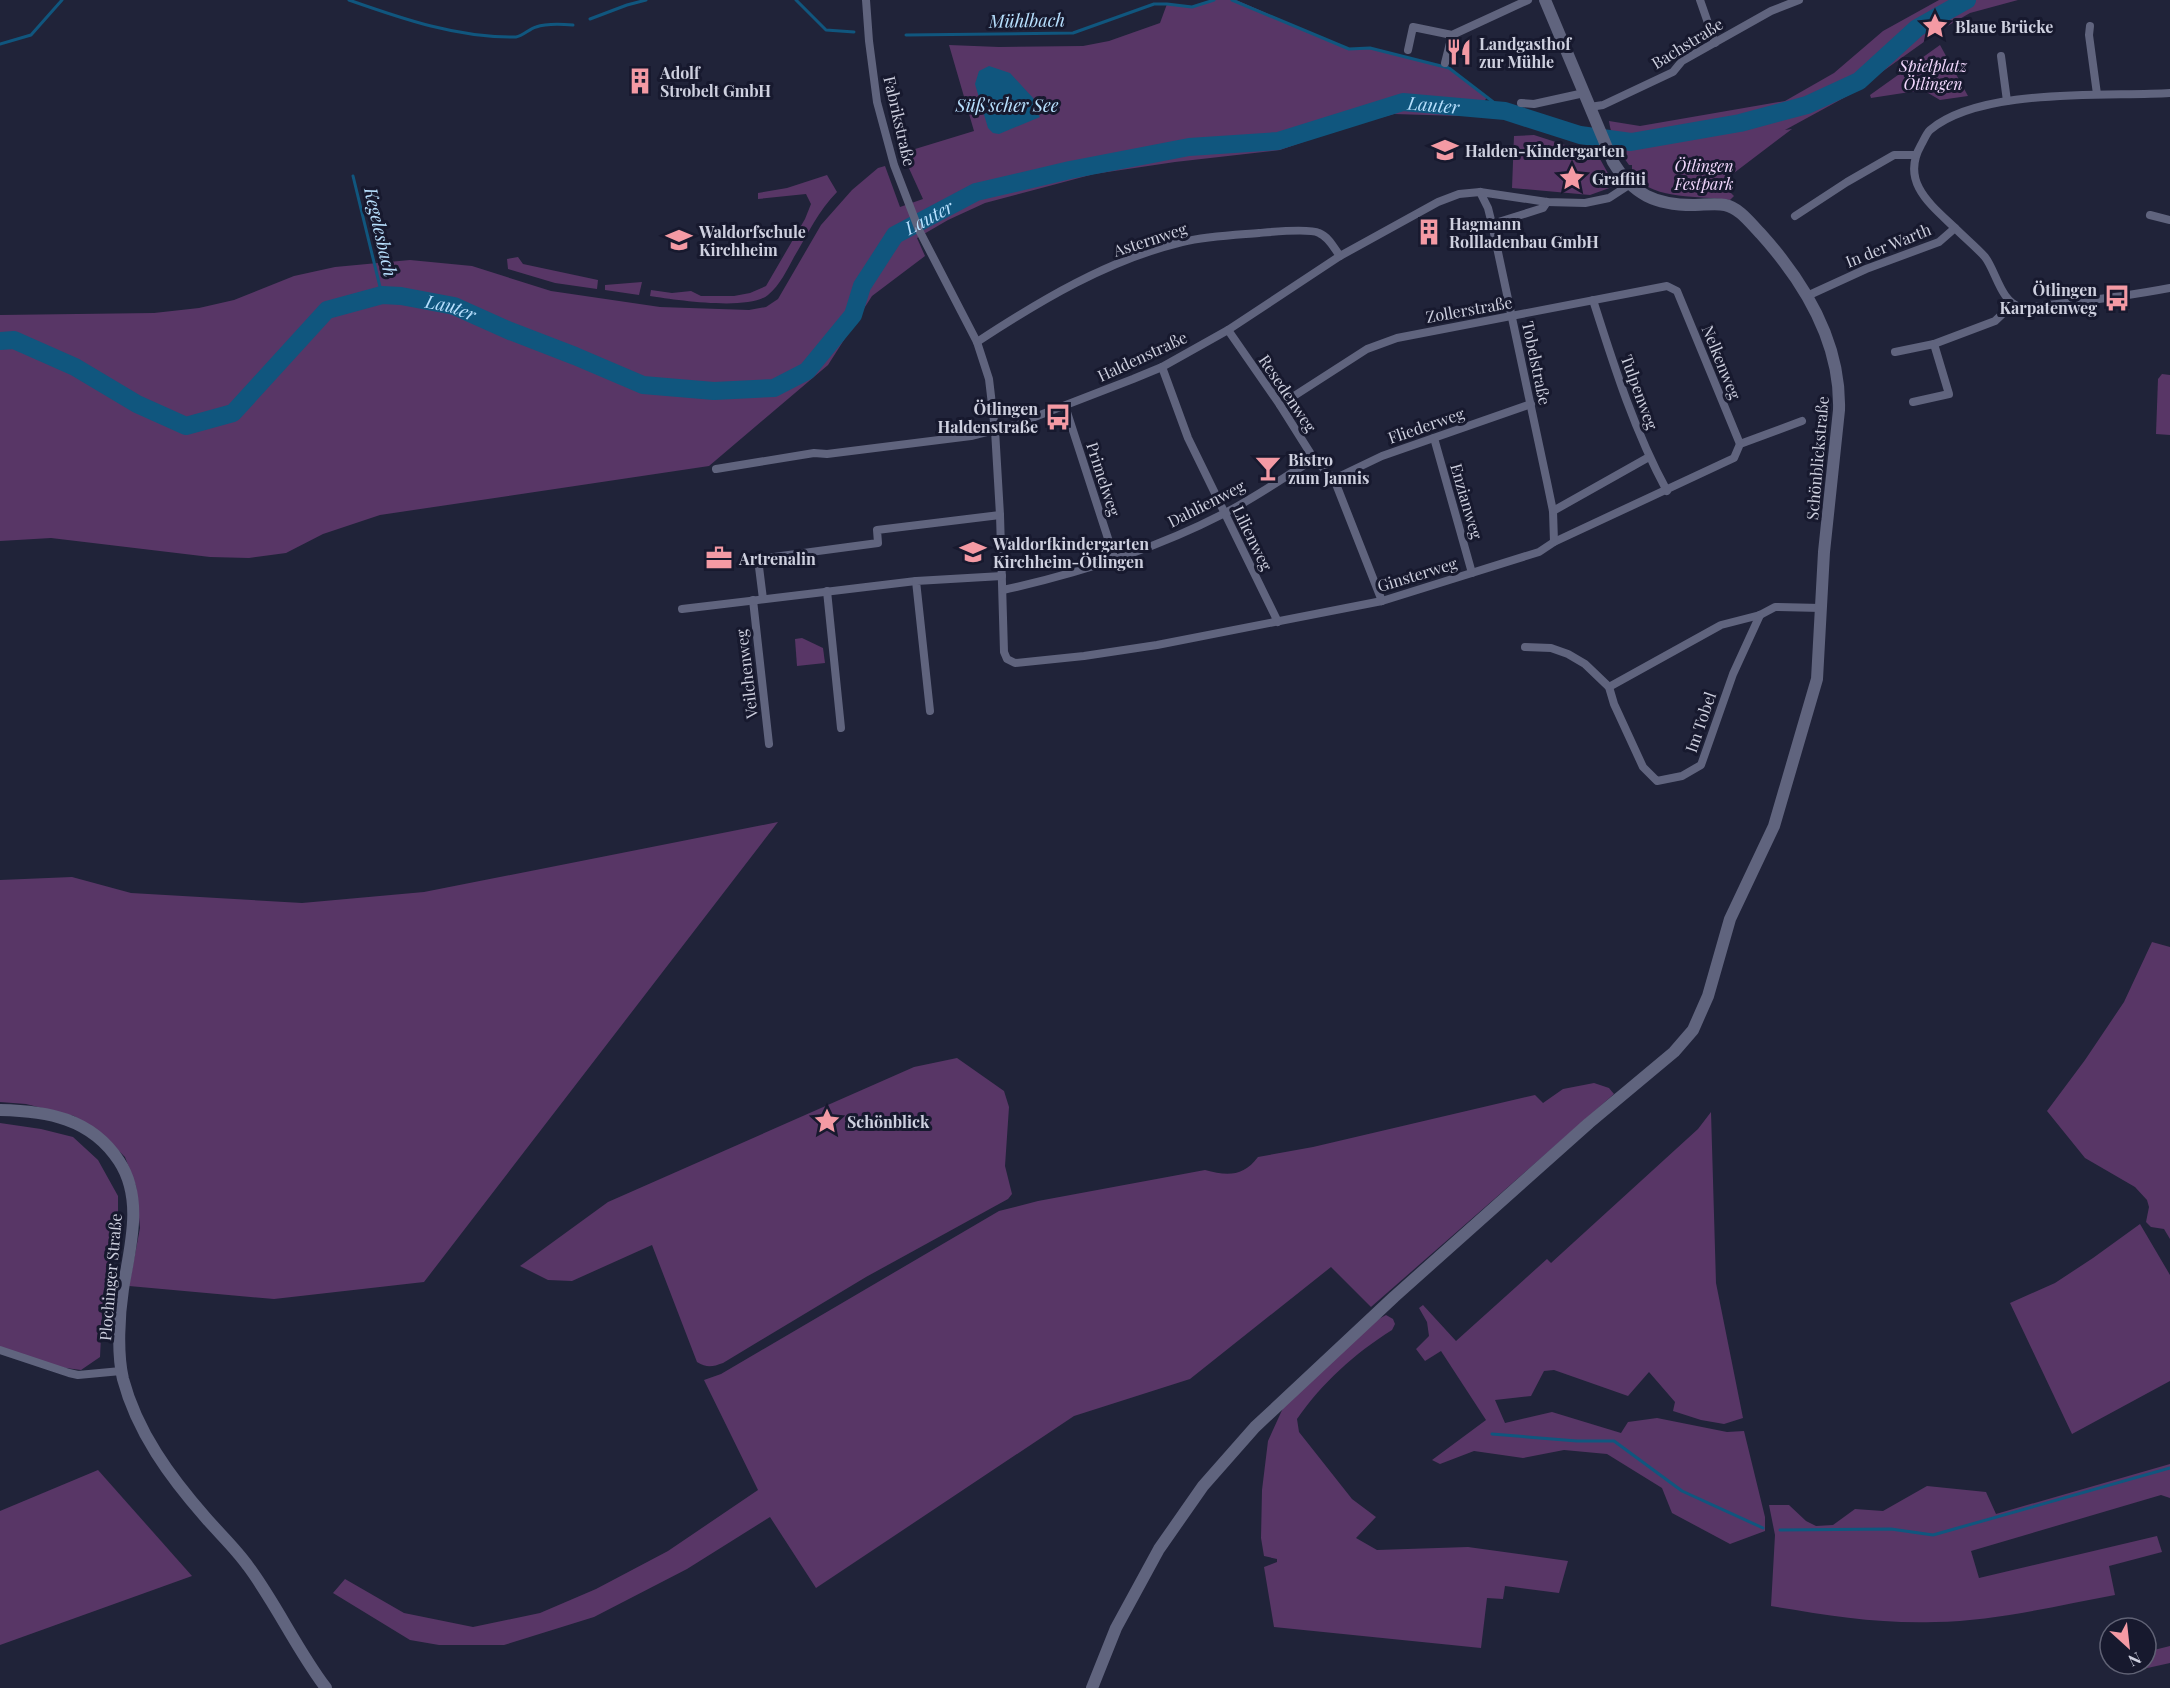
<svg xmlns="http://www.w3.org/2000/svg" width="2170" height="1688" font-family="'Playfair Display',serif">
	<rect width="100%" height="100%" fill="#202339"/>
	<g fill="#583666">
		<polygon points="1214,0 1236,0 1349,49 1370,48 1449,68 1487,97 1484,102 1491,105 1460,116 1394,114 1343,128 1280,150 1175,162 1094,174 985,203 948,220 917,238 925,256 872,296 828,365 709,466 380,515 323,534 286,553 249,558 210,557 51,538 0,541 0,315 154,313 199,308 234,300 294,276 335,267 410,260 472,266 551,291 660,307 749,310 766,307 778,299 821,225 852,190 878,168 885,166 900,207 923,199 902,153 974,131 949,45 999,47 1083,46 1109,41 1160,23 1167,4 1192,7"/>
		<path d="M1939,0h79l-48,13 -28,16 -91,65 -66,36 7,-1 -66,50 4,4 -5,4 9,9 -4,4c-32,-5 -72,1 -98,-24v-11h-3c-10,-14 -18,-28 -20,-44l31,5 145,-25 49,-28 49,-42z"/>
		<polygon points="1940,45 1968,96 1940,100 1923,90 1871,98 1870,95"/>
		<polygon points="1534,135 1565,145 1595,150 1615,186 1590,195 1512,188 1514,136"/>
		<path d="M827,175l10,17c-19,19 -29,42 -43,65 -7,13 -14,28 -26,38 -19,16 -92,5 -118,1l1,-6 21,3 19,-2 10,5h33l16,-3 16,-7 39,-67 6,-15 -5,-10 -48,5v-6l29,-5z"/>
		<polygon points="518,257 523,264 598,280 597,289 555,283 508,269 507,259"/>
		<polygon points="642,282 639,295 605,290 605,285"/>
		<polygon points="2162,374 2170,375 2170,435 2156,434 2158,379"/>
		<polygon points="802,638 823,648 825,663 797,666 795,639"/>
		<polygon points="778,822 424,1282 274,1299 129,1286 140,1228 136,1186 125,1157 103,1135 74,1116 26,1104 0,1102 0,880 72,877 131,893 302,903 424,892"/>
		<polygon points="2152,942 2170,947 2170,1239 2164,1229 2151,1227 2146,1222 2149,1207 2147,1200 2135,1187 2085,1158 2047,1111 2085,1060 2124,1002"/>
		<path d="M957,1058l47,33 5,16 -4,59 7,28 -4,5 -142,78 -143,86c-11,4 -16,5 -26,-1l-45,-117 -80,36 -24,-1 -28,-14 88,-64 306,-135z"/>
		<path d="M1594,1083l15,5 5,6 -243,213 -40,-40 -141,112 -116,37 -258,172 -46,-71 -83,52 -93,48 -90,28h-65l-29,-5 -77,-47 12,-14 59,34 69,14 67,-14 56,-24 72,-38 90,-61 -54,-110 17,-6 278,-163 39,-10 167,-31c22,6 38,7 53,-13l55,-10 222,-52 8,8 20,-14z"/>
		<polygon points="1711,1112 1716,1283 1743,1418 1724,1424 1701,1420 1673,1411 1675,1402 1649,1372 1628,1396 1554,1370 1544,1371 1531,1396 1495,1400 1505,1423 1552,1412 1621,1433 1628,1422 1657,1418 1727,1432 1744,1431 1765,1517 1765,1531 1730,1544 1672,1513 1662,1488 1607,1454 1564,1450 1523,1458 1474,1451 1440,1464 1432,1460 1486,1420 1441,1351 1425,1361 1416,1349 1429,1336 1427,1322 1419,1308 1423,1305 1456,1341 1547,1259 1551,1263 1698,1129"/>
		<polygon points="0,1123 41,1129 73,1137 98,1160 118,1196 118,1221 103,1294 100,1357 81,1370 58,1367 0,1347"/>
		<polygon points="2140,1224 2170,1275 2170,1381 2072,1434 2010,1303 2055,1283 2093,1258"/>
		<path d="M1386,1315l7,4 2,5 -3,6c-38,24 -69,52 -95,89l2,13 53,67 24,18 -20,21 21,12 91,-3 100,14 -9,32 -54,-7 -2,13 -16,-1 -6,50 -207,-21 -10,-60 13,-5v-3l-13,-3 -3,-18 1,-48 6,-49 15,-33 92,-87z"/>
		<path d="M2170,1464v34l-9,-3 -190,56 8,27 178,-42 5,16 -53,14 6,29c-60,11 -119,26 -180,27 -56,2 -109,-7 -164,-16l4,-71 -6,-30h20l17,16 10,5 17,-1 22,-16 28,2 44,-25 59,6 10,22z"/>
		<polygon points="98,1470 192,1576 0,1645 0,1511"/>
		<polygon points="2170,1646 2170,1663 2134,1671 2132,1664 2146,1664 2146,1652"/>
	</g>
	<polygon fill="#10567e" points="989,66 1010,73 1045,111 1038,114 1040,117 999,134 993,133 988,128 975,84 979,71"/>
	<g fill="none" stroke-linecap="round" stroke-linejoin="round">
		<g stroke="#10567e" stroke-width="3">
			<path d="M349,0c54,19 109,38 167,37 7,-1 13,-8 20,-10 11,-4 26,-3 37,-2"/>
			<polyline points="796,0 826,30 854,32"/>
			<polyline points="1232,0 1349,49 1370,48 1449,68 1505,111"/>
			<polyline points="590,19 627,5 646,0"/>
			<polyline points="906,35 1073,33 1154,4 1167,4 1192,7 1214,0"/>
			<polyline points="0,44 31,35 62,0"/>
			<polyline points="353,176 382,295"/>
			<polyline points="1492,1434 1577,1441 1614,1441 1682,1491 1763,1528"/>
			<polyline points="1780,1530 1891,1529 1933,1535 2170,1468"/>
		</g>
		<path stroke="#10567e" stroke-width="18" id="s1" d="M0,341l14,-1 61,27 62,37 49,22 47,-13 94,-103 55,-15 19,1 53,10 56,25 65,25 68,29 71,6 60,-3 33,-17 46,-56 9,-29 33,-51 81,-43 94,-22 119,-23 89,-6 125,-39 102,9 75,24 51,7 109,-19 67,-18 52,-24 58,-53 50,-28"/>
		<g stroke="#60647e" stroke-width="8">
			<polyline points="866,0 869,41 877,102 894,165 919,230 977,342 989,379 995,430 1000,515 1004,652 1007,659 1015,663 1084,656 1157,645 1382,601 1539,552 1554,542 1734,458 1740,444 1802,421"/>
			<polyline points="1700,0 1715,43"/>
			<polyline points="2090,26 2089,35 2097,94"/>
			<polyline points="1408,50 1413,27 1452,35 1528,0"/>
			<polyline points="2001,56 2007,101"/>
			<polyline points="1445,63 1452,35"/>
			<path d="M2170,93c-65,4 -189,-6 -240,37 -4,4 -6,10 -9,15 -21,37 10,60 34,83 10,10 21,19 30,29 11,14 16,46 36,50 11,2 25,-2 36,-3 38,-4 76,-9 113,-16"/>
			<polyline points="1521,103 1534,104 1584,93"/>
			<polyline points="1590,107 1603,105 1673,72 1682,61 1771,11 1799,0"/>
			<polyline points="1480,192 1488,208 1492,224 1547,482 1553,511 1554,542"/>
			<polyline points="2150,215 2170,220"/>
			<polyline points="1795,216 1847,182 1894,155 1916,155"/>
			<polyline points="1492,224 1543,208 1547,202"/>
			<polyline points="1807,296 1866,269 1939,242 1955,228"/>
			<path d="M1593,300c21,66 41,130 74,191"/>
			<polyline points="1228,330 1280,405 1314,459 1334,479 1382,601"/>
			<path d="M977,342c64,-42 131,-82 205,-100 26,-6 52,-7 77,-9 12,-1 50,-5 60,0 10,4 15,15 21,23"/>
			<polyline points="1895,352 1934,344 1995,321 2013,304"/>
			<polyline points="1162,367 1188,438 1278,622"/>
			<polyline points="1913,402 1949,394 1934,344"/>
			<polyline points="1280,405 1367,349 1397,338 1667,286 1677,291 1740,444"/>
			<polyline points="1065,406 1115,560"/>
			<polyline points="1434,438 1472,573"/>
			<polyline points="716,469 814,453 827,454 971,436 1014,425 1133,379 1162,367 1228,330 1340,256 1438,202 1459,194 1480,192 1547,202 1585,203 1609,198 1629,185"/>
			<polyline points="1334,479 1382,456 1531,404"/>
			<polyline points="1553,511 1649,457"/>
			<path d="M1003,590c77,-17 150,-40 220,-76 32,-16 61,-37 91,-55"/>
			<polyline points="827,591 841,728"/>
			<polyline points="763,599 758,559 878,543 877,530 1000,515"/>
			<polyline points="753,600 769,744"/>
			<polyline points="682,609 916,581"/>
			<polyline points="1525,647 1551,648 1568,654 1585,664 1609,687 1614,704 1643,767 1657,781 1682,776 1701,765 1733,674 1760,615"/>
			<polyline points="1609,687 1721,625 1760,615 1775,607 1821,608"/>
			<polyline points="930,711 916,581 1002,576"/>
			<polyline points="0,1350 69,1373 78,1375 121,1371"/>
		</g>
		<g stroke="#60647e" stroke-width="12">
			<path d="M0,1110c47,1 91,8 119,51 25,38 11,86 4,128 -4,26 -6,65 0,90 14,53 47,98 83,139 14,16 30,31 42,48 29,39 49,84 78,122"/>
			<path d="M1092,1688l24,-60 43,-79 44,-63 52,-59 139,-130 195,-174 85,-71 19,-22 15,-34 22,-77 44,-93 43,-147 7,-127 15,-142c2,-67 -35,-128 -78,-176 -10,-10 -21,-26 -36,-29 -9,-2 -22,0 -32,0 -37,0 -60,-10 -80,-43l-68,-162"/>
		</g>
	</g>
	<defs>
		<g id="sight-bare" transform="scale(2.07)"><path d="M0-6L1.8-2.2L6-1.7L2.9 1.2L3.7 5.4L0 3.3L-3.7 5.4L-2.9 1.2L-6-1.7L-1.8-2.2Z" fill="#f49aa4" stroke="#17192e" stroke-width="2.5" paint-order="stroke"/></g>
		<g id="restaurant-bare" transform="scale(2.07)"><path d="M-5-6h1v4h1v-4h1v4h1v-4h1v5L-1.5 .5V6h-2V.5L-5-1ZM5-6V6H3V1.5H1.5Q1.5-4 5-6Z" fill="#f49aa4" stroke="#17192e" stroke-width="2.5" paint-order="stroke"/></g>
		<g id="building-bare" transform="scale(2.07)"><path d="M-4-6H4V6H1V3H-1V6H-4ZM-2.5-4.3h1.7v1.8h-1.7ZM.8-4.3h1.7v1.8H.8ZM-2.5-1h1.7V.8h-1.7ZM.8-1h1.7V.8H.8Z" fill="#f49aa4" stroke="#17192e" stroke-width="2.5" paint-order="stroke"/></g>
		<g id="school-bare" transform="scale(2.07)"><path d="M0-5L7-2L0 1L-7-2ZM-4 1L0 2.5L4 1V4Q0 6-4 4Z" fill="#f49aa4" stroke="#17192e" stroke-width="2.5" paint-order="stroke"/></g>
		<g id="bus-bare" transform="scale(2.07)"><path d="M-5-6H5V4H4V6H2V4H-2V6H-4V4H-5ZM-3.5-4V0h7V-4ZM-3.5 1.2v1.5H-2V1.2ZM2 1.2v1.5H3.5V1.2Z" fill="#f49aa4" stroke="#17192e" stroke-width="2.5" paint-order="stroke"/></g>
		<g id="bar-bare" transform="scale(2.07)"><path d="M-6-5H6L.8 .8V4.5H3.5V6h-7V4.5H-.8V.8Z" fill="#f49aa4" stroke="#17192e" stroke-width="2.5" paint-order="stroke"/></g>
		<g id="office-bare" transform="scale(2.07)"><path d="M-6-3h4V-5.5h4V-3h4V5H-6ZM-1-4.5V-3h2v-1.5ZM-6 0V1H6V0Z" fill="#f49aa4" stroke="#17192e" stroke-width="2.5" paint-order="stroke"/></g>
	</defs>
	<g fill-rule="evenodd">
		<use href="#sight-bare" x="1935" y="26"/>
		<use href="#restaurant-bare" x="1459" y="52"/>
		<use href="#building-bare" x="640" y="81"/>
		<use href="#school-bare" x="1445" y="150"/>
		<use href="#sight-bare" x="1572" y="178"/>
		<use href="#building-bare" x="1429" y="232"/>
		<use href="#school-bare" x="679" y="240"/>
		<use href="#bus-bare" x="2117" y="298"/>
		<use href="#bus-bare" x="1058" y="417"/>
		<use href="#bar-bare" x="1268" y="468"/>
		<use href="#school-bare" x="973" y="552"/>
		<use href="#office-bare" x="719" y="558"/>
		<use href="#sight-bare" x="827" y="1121"/>
	</g>
	<g text-anchor="middle" dominant-baseline="central" stroke-width="6" stroke-linejoin="round" paint-order="stroke">
		<g font-size="16" font-weight="bold" fill="#ced0df" stroke="#17192e" text-anchor="start">
			<text x="1955" y="26">Blaue Brücke</text>
			<text x="1479" y="43">Landgasthof<tspan x="1479" dy="18">zur Mühle</tspan></text>
			<text x="660" y="72">Adolf<tspan x="660" dy="18">Strobelt GmbH</tspan></text>
			<text x="1465" y="150">Halden-Kindergarten</text>
			<text x="1592" y="178">Graffiti</text>
			<text x="1449" y="223">Hagmann<tspan x="1449" dy="18">Rollladenbau GmbH</tspan></text>
			<text x="699" y="231">Waldorfschule<tspan x="699" dy="18">Kirchheim</tspan></text>
			<text x="2097" y="289" text-anchor="end">Ötlingen<tspan x="2097" dy="18">Karpatenweg</tspan></text>
			<text x="1038" y="408" text-anchor="end">Ötlingen<tspan x="1038" dy="18">Haldenstraße</tspan></text>
			<text x="1288" y="459">Bistro<tspan x="1288" dy="18">zum Jannis</tspan></text>
			<text x="993" y="543">Waldorfkindergarten<tspan x="993" dy="18">Kirchheim-Ötlingen</tspan></text>
			<text x="739" y="558">Artrenalin</text>
			<text x="847" y="1121">Schönblick</text>
		</g>
		<g font-size="16" fill="#ced0df" stroke="#17192e">
			<text transform="translate(1687 43) rotate(-32)">Bachstraße</text>
			<text transform="translate(900 121) rotate(77)">Fabrikstraße</text>
			<text transform="translate(1150 239) rotate(-18)">Asternweg</text>
			<text transform="translate(1888 245) rotate(-22)">In der Warth</text>
			<text transform="translate(1469 309) rotate(-10)">Zollerstraße</text>
			<text transform="translate(1142 356) rotate(-25)">Haldenstraße</text>
			<text transform="translate(1722 362) rotate(68)">Nelkenweg</text>
			<text transform="translate(1537 363) rotate(78)">Tobelstraße</text>
			<text transform="translate(1640 392) rotate(70)">Tulpenweg</text>
			<text transform="translate(1288 393) rotate(56)">Resedenweg</text>
			<text transform="translate(1426 425) rotate(-19)">Fliederweg</text>
			<text transform="translate(1817 458) rotate(-85)">Schönblickstraße</text>
			<text transform="translate(1104 479) rotate(72)">Primelweg</text>
			<text transform="translate(1467 501) rotate(74)">Enzianweg</text>
			<text transform="translate(1206 503) rotate(-27)">Dahlienweg</text>
			<text transform="translate(1253 538) rotate(64)">Lilienweg</text>
			<text transform="translate(1417 574) rotate(-17)">Ginsterweg</text>
			<text transform="translate(746 674) rotate(-97)">Veilchenweg</text>
			<text transform="translate(1700 722) rotate(-71)">Im Tobel</text>
			<text transform="translate(110 1277) rotate(-85)">Plochinger Straße</text>
		</g>
		<g font-size="16" font-style="italic" fill="#f3d8fe" stroke="#17192e">
			<text x="1933" y="65">Spielplatz<tspan x="1933" dy="18">Ötlingen</tspan></text>
			<text x="1704" y="165">Ötlingen<tspan x="1704" dy="18">Festpark</tspan></text>
		</g>
		<g font-size="18" font-style="italic" fill="#b8e0fe" stroke="#17192e">
			<text transform="translate(1027 20) rotate(-1)">Mühlbach</text>
			<text x="1007" y="105">Süß'scher See</text>
			<text stroke="none"><textPath href="#s1" startOffset="1622">Lauter</textPath></text>
			<text stroke="none"><textPath href="#s1" startOffset="1100">Lauter</textPath></text>
			<text transform="translate(381 232) rotate(77)">Kegelesbach</text>
			<text stroke="none"><textPath href="#s1" startOffset="522">Lauter</textPath></text>
		</g>
	</g>
	<g transform="translate(2128 1646) rotate(153)"><circle r="28" fill="#17192e" stroke="#606275" stroke-width="1.5"/>
	<path d="M0-4.5L10 22L0 15L-10 22Z" fill="#f49aa4"/>
	<text y="-9" font-size="16" font-weight="bold" text-anchor="middle" fill="#ced0df">N</text>
	</g>
</svg>
